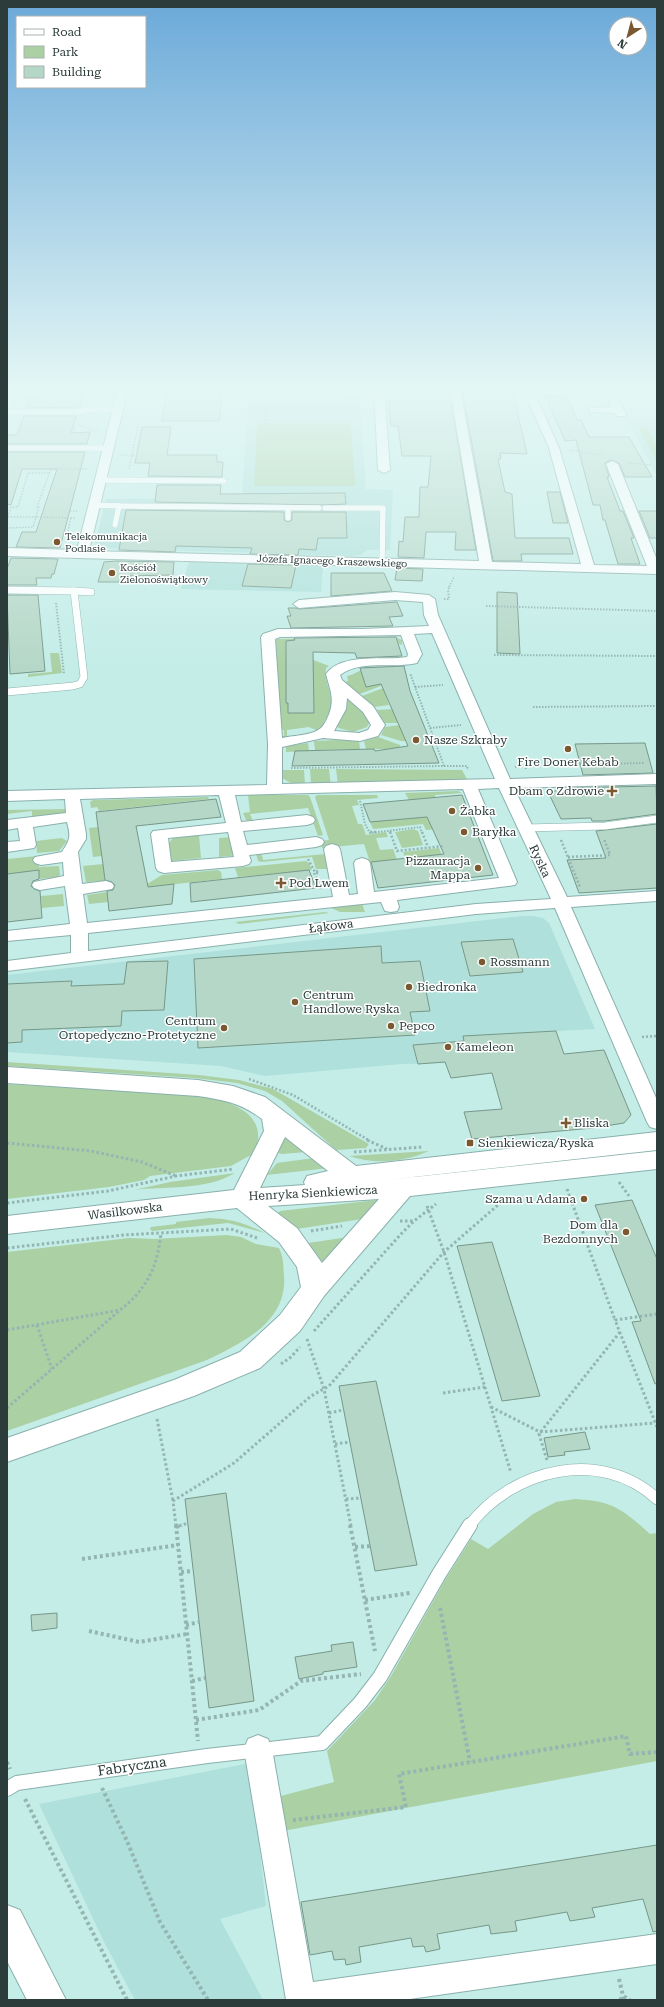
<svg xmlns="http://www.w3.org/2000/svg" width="664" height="2007" font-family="'Roboto Serif',serif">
	<rect width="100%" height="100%" fill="#c4ede8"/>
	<g fill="#afe0db">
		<polygon points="249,389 359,389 366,489 393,490 390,550 367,550 361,555 351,556 94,548 106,499 242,498"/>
		<polygon points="657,420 657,476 628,421"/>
		<polygon points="189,562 323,565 321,592 181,589"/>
		<polygon points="522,916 533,916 543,918 549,923 595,1029 482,1035 446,1063 402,1064 265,1076 221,1066 7,1052 7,975"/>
		<polygon points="250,1763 266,1906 220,1919 263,2000 135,2000 104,1942 39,1804"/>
	</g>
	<g fill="#abd0a4">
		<polygon points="257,423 351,423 355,486 254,486"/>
		<polygon points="639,428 647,428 657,447 657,463"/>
		<path d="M395,637l7,3v5l-3,-1 -2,-5 -110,2 -1,62h2v10h26v-38h-3v-16l18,7 -3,2c-2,11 4,21 5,31 2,10 -7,24 -13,32l-9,-4 -22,3v7l-9,2 1,-2 5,-1v-6h-5l-4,-89 2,-2z"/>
		<polygon points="50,653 59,653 62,673 28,677 28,674 52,672"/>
		<path d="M389,667l-9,17 1,2 -21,8 -3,-1 -12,-11 3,-1 -1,-5c6,-1 9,-4 15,-6 8,-3 18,-4 27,-3z"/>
		<polygon points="383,688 389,705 374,707 362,696"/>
		<path d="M344,696l15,10 11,15 -3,6 -14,5 -14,-4 -3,-2c7,-11 12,-17 8,-30z"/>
		<polygon points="393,709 401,723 384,723 377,710"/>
		<polygon points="400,725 408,741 401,741 381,735 385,727"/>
		<polygon points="378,737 400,745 401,749 366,749 364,741"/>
		<polygon points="338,740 359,741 360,749 315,750 314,741"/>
		<polygon points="308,743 309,751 286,752 286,746"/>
		<polygon points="310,769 329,769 331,786 311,785"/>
		<polygon points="336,769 462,770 468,781 338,785"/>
		<polygon points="280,770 304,770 305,785 291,783 282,778"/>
		<polygon points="458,791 462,793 435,795 436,798 409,800 405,793"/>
		<polygon points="248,795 308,795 310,797 323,835 318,836 308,808 250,814 253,821 246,820 243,813 250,812"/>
		<polygon points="317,795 377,795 378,798 357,800 359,805 352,806 358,824 362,824 366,835 386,832 388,837 376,838 380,850 393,849 397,860 370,862 364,844 322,848 320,841 329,840 315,797"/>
		<polygon points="208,797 209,799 99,811 97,807 91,808 90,802 93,800"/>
		<polygon points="68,809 65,814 32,818 32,811 7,814 7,810"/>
		<polygon points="432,816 437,829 426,830 423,824 373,829 370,822"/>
		<polygon points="98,827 102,856 93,857 89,828"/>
		<polygon points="413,829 418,831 423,845 402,848 395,832"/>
		<polygon points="199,835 201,858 171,861 168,844 173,838"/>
		<polygon points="233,837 238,855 219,857 219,838"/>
		<polygon points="62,838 67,841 59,851 37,853 36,841"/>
		<polygon points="439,848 442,855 405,858 403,852"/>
		<polygon points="261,852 263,860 325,854 330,869 316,869 312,857 261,862 258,861 256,854"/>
		<polygon points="37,856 39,867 59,866 60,875 57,877 39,879 38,871 7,874 7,859"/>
		<polygon points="306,861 309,863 312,870 238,877 235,868"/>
		<polygon points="103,864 105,881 86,882 83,866"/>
		<polygon points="218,870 221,872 222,879 148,887 147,884 162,875"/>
		<polygon points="107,892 108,902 89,904 87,895"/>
		<polygon points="63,894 64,906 42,908 41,896"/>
		<polygon points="362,904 365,912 340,912 329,907"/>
		<polygon points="325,912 329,913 239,924 235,922"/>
		<polygon points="7,1062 199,1075 239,1080 273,1089 369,1144 366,1148 336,1150 282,1101 265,1091 237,1083 195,1078 7,1066"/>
		<path d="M7,1084l199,12c21,6 55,14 52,44 -1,5 -3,10 -4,15l-5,1 -18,10 -81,10 -6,4 -35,7 -102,12z"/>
		<polygon points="281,1129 307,1152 282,1154 278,1153 281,1146"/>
		<path d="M429,1151c-25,11 -54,14 -80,5z"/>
		<polygon points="314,1158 329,1168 267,1175 277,1163"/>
		<path d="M235,1173c-30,18 -70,13 -101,17l36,-8z"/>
		<polygon points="377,1200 362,1219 297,1229 277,1214 280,1211"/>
		<path d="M209,1218c23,1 35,5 56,15l-37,-10 -76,8 -2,-2 1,-2 25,-3v-2z"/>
		<path d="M227,1235l14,2 15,7 23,4c5,11 4,16 5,27 4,46 -41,68 -77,85l-200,71v-179l122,-14 25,1z"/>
		<polygon points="349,1237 322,1277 308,1243"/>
		<path d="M575,1499c38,2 47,10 75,35l7,-1v228l-374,70 -6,-34 57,-15 -7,-31 48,-51 16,-24 54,-96 26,-41 17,10 45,-35 23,-12z"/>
	</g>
	<g fill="#b5d7c7" stroke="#779888">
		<polygon points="167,389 222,389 219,421 162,421"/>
		<polygon points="390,389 449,389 476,550 455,550 456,532 426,532 424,558 398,557 399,541 403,542 405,517 419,517 420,487 428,487 431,456 402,456 398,426 391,426 389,408"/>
		<polygon points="462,389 497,389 498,393 513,393 527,454 500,453 501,459 498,459 505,492 512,494 515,538 569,538 573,554 521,554 522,561 493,561"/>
		<polygon points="32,395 83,395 79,407 27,408"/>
		<polygon points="545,395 566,395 577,420 581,420 589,437 629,437 652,477 625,477 619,463 611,460 605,463 609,477 607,477 620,511 623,511 634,538 631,538 640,564 618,564 605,520 603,520 600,505 593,505 576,440 565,441"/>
		<polygon points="24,416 76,416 71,433 90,432 87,444 7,444 7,435 17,435"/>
		<polygon points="142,427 171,427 167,455 217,455 217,462 223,462 222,477 148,476 150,463 135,463"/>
		<polygon points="7,452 85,452 60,548 16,547 22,532 36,532 57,469 22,469 11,505 7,504"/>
		<polygon points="157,485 221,485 220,494 345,493 346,504 322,505 155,502"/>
		<polygon points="547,492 560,492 568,523 553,523"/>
		<polygon points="126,510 284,512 284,520 288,522 292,520 292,512 346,512 347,538 318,538 316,550 299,549 298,555 250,554 252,548 176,546 175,552 119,550"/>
		<polygon points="639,511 657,511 657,538 650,538"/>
		<polygon points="11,558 58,559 54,574 52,574 51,578 36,578 37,585 7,585 7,569"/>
		<polygon points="117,561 174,562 173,575 122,576 121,582 98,582 104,562"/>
		<polygon points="248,564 296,565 291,588 242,586"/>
		<polygon points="397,568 423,569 422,581 395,580"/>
		<polygon points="331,573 384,573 392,591 331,596"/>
		<polygon points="497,592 517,593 520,654 497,653"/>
		<polygon points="7,595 38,595 45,671 10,674"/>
		<polygon points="397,602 403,616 389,617 393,626 291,628 287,616 291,616 288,608 296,608 299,609"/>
		<polygon points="396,637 402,656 357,658 355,653 313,652 314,713 288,713 288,703 286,703 286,641 295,640 294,638"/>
		<polygon points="404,666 410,691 439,763 292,766 295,751 374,749 375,751 408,746 381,684 366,687 360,668"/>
		<polygon points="645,743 653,773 583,775 575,744"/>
		<polygon points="656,786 657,814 605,821 592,821 591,818 561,819 549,794 561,788"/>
		<polygon points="462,795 493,875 378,888 371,862 444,854 427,817 370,822 363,804"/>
		<polygon points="216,799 221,817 136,826 148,887 174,884 172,904 109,911 107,891 113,890 115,885 112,882 105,880 96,812"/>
		<polygon points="657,824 657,888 579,893 567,860 606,858 596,831"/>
		<polygon points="39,870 39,879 33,881 31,886 34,889 40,891 42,918 7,922 7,874"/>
		<polygon points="309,870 316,888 191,902 190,883"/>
		<polygon points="513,939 523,972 470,976 461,942"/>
		<polygon points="381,946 382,963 420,961 430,1011 410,1012 415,1035 198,1048 194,959"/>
		<polygon points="168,961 164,1010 122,1011 121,1026 22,1030 22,1042 7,1043 7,984 72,981 71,986 124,984 127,962"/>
		<polygon points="556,1031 564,1054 604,1050 631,1115 624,1123 593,1128 472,1139 464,1112 502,1109 492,1073 451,1078 445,1062 418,1064 413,1045 464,1041 463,1036"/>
		<polygon points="632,1200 657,1259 657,1383 655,1384 632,1322 641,1321 595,1205"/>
		<polygon points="492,1242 540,1396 502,1401 457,1246"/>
		<polygon points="376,1381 417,1565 375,1571 339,1386"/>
		<polygon points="585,1432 590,1449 564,1452 565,1455 548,1457 544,1438"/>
		<polygon points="226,1493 254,1701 209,1708 185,1499"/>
		<polygon points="57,1613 57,1628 32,1631 31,1615"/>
		<polygon points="353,1642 357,1667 323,1672 323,1674 299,1679 295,1657 332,1651 331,1645"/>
		<polygon points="657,1845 657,1931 653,1932 643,1899 592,1908 595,1917 570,1921 567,1912 515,1921 517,1931 491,1934 489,1925 437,1934 440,1949 426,1952 424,1946 413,1947 411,1938 359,1947 361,1962 346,1965 345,1959 334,1960 332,1951 310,1955 301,1902"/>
	</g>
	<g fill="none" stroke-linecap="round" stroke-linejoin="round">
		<g stroke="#89b0ac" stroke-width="6">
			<g id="lane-far3">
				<polyline points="344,389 344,394 379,395"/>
				<polyline points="13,391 123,390"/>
				<polyline points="7,406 13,389"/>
				<polyline points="7,412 77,412 90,409 119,409"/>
				<polyline points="7,448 109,448"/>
				<polyline points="100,480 224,481"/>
				<polyline points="94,505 119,506 115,525"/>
				<polyline points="119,506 319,508"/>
				<polyline points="288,508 288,518"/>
				<polyline points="325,508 383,508 382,562"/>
			</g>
		</g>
		<g stroke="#89b0ac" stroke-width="8">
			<g id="lane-far2">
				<polyline points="7,590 74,591 84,677 80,684 73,686 7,692"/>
				<polyline points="74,591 91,592"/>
				<polyline points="525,828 605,826 657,819"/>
			</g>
		</g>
		<g stroke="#89b0ac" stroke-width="12">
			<path id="lane-far1" d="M469,1526c43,-57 132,-79 188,-27"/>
		</g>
		<g stroke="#89b0ac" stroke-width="16">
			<polyline id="lane" points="7,1789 17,1783 207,1756 322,1743 360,1703 380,1677 439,1574 470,1525"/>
		</g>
		<g stroke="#89b0ac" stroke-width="2">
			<g id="street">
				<polygon points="118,389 128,389 89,551 479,561 450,389 460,389 492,562 581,564 549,448 523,389 612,389 626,414 625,416 617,416 615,413 590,412 589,410 590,408 612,407 604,393 535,394 559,448 594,565 647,566 606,464 612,461 618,464 657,560 657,574 7,556 7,548 77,550"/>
				<polygon points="374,389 384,389 390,470 384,473 378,470"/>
				<path d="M395,592l34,3 6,4 3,16 72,164 147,-5v10l-143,4 53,109 90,-6v10l-86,6 86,193v29l-7,-2 -3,-5 -92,-214 -79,6 -469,57v-10l64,-8v-18l-64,6v-10l63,-7 -5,-38 -25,4 -6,-2 -2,-3 2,-3 30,-6 -1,-14 -22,3 -6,-2 -2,-3 2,-3 27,-5c8,-13 9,-14 5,-30l-34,5 3,18 -2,3 -27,4v-10l13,-1 -2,-13 -11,2v-10l59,-7 -1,-14 -58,2v-10l260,-6 1,-41 -7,-107 2,-3 15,-5h85l66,-3 -5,-11 -1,-13 -28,-2 -96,8 -6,-4 6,-4zM432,633l63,146 -213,5v-37l41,-9 37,3 18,-5 7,-11 -12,-19 -31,-26 -2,-5c21,-16 52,-6 77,-12l5,-9 -8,-20zM401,635l7,19 -1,3c-23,4 -65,-5 -81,17 5,19 10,27 0,47 -2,3 -4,7 -8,9 -7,5 -27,6 -36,8l-7,-99 5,-2zM347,698l16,14 8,13 -3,5 -9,3 -25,-2 12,-22zM499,788l52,111 -75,5 -388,47v-18l293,-31 4,9 6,1 6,-1 2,-4 -2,-7 118,-15 2,-3 -39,-93zM463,789l36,89 -125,14 -4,-29 -2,-3 -6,-2 -6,2 -2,3 4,31 -9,1 -9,-46 -2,-3 -6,-2 -6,2 -2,3 9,48 -246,26 -4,-29 29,-5 2,-3 -2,-3 -6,-2 -24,3 -4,-32 8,-13v-5l-6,-35 139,-4 7,28 -73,8 -2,3 5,34 2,3 6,2 79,-7 6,-2 2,-3 -2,-6 67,-8 6,-2 2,-3 -2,-3 -6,-2 -69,8 -4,-14 64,-6 6,-2 2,-3 -2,-3 -6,-2 -66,7 -6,-27zM228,832l6,25 -63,5 -3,-24z"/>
				<polygon points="258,1735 268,1739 272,1749 313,1982 657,1934 657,1964 403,2000 286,2000 244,1749 248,1739"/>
			</g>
		</g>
		<g stroke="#89b0ac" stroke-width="2">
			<g id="secondary">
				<path d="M7,1067l191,13 35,6 32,11 91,69 301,-34v18l-271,30 271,-29v18l-247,27 -86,100 -24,35 -40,37 -66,28 -187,66v-24l167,-58 66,-28 40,-37 21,-28 -4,-20 -18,-25 -42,-34 -230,26v-18l227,-26 30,-59 -2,-12c-21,-16 -38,-19 -64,-23l-191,-13zM285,1137l43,34 -21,5 -3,6 1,3 -45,3zM379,1199l-57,64 -25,-35 -29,-22z"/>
				<polygon points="7,1905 20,1910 66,2000 27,2000 7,1961"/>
			</g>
		</g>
		<g stroke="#94b5b1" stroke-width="1.5" stroke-dasharray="1.5 1.5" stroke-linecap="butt">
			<polyline points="261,389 260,395 332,395"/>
			<polyline points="265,420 266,395"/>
			<polyline points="79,425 97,432"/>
			<polyline points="70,432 74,432 75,424"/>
			<polyline points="570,450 602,455"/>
			<polyline points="121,455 137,455"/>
			<polyline points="628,463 651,465"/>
			<polyline points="129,469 138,426"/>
			<polyline points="70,511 77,511"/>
			<polyline points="8,517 11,507 18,507 28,473 49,473"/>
			<polyline points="75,518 36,517 39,507 37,507 51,469 87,469"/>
			<polyline points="7,520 8,517 36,517 33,527 7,528"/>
			<polyline points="66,540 71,518"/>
			<polyline points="449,587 454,577"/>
		</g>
		<g stroke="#94b5b1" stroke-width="2" stroke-dasharray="1.5 1.5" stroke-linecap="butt">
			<polyline points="444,599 449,599 448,590 450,586"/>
			<polyline points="56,603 64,674"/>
			<polyline points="486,606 657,611"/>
			<polyline points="494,655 657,656"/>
			<polyline points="415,687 443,685"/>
			<polyline points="533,707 657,706"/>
			<polyline points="430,728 461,725"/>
			<polyline points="552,765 644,763"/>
			<polyline points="444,766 467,766 468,770"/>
			<polyline points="515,767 525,766 526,769"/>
			<polyline points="291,768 444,766 410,673"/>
			<polyline points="360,801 365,824 370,833 420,827 422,833"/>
			<polyline points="390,831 391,833"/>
		</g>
		<g stroke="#94b5b1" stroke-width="2.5" stroke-dasharray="2 2" stroke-linecap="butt">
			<polyline points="370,832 377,832"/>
			<polyline points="390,832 397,851 444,846"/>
			<polyline points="422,832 428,847"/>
			<polyline points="561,840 580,887"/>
			<polyline points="568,857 610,855 604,839"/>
			<polyline points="308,859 315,872 319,871"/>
			<polyline points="318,873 314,873 321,889"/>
			<polyline points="642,1037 657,1036"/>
			<polyline points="249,1079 293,1095 370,1141"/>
		</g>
		<g stroke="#94b5b1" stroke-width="3" stroke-dasharray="2.5 2.5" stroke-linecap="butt">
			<polyline points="367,1140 387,1149"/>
			<polyline points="7,1143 91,1151 142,1162 176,1176"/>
			<polyline points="354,1152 423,1147"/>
			<polyline points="619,1182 629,1196"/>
			<polyline points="567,1189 615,1320"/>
			<polyline points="7,1203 108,1191 176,1176 234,1169"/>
			<polyline points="427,1206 444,1252 511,1473"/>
			<polyline points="400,1221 413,1221"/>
			<polyline points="311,1231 342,1226"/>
			<polyline points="7,1248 124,1235 231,1229 257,1238"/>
			<polyline points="657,1314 615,1320 657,1427"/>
			<polyline points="37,1325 52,1369"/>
			<polyline points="7,1330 120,1310"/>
			<polyline points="314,1331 401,1234 414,1221 436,1204"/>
			<polyline points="307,1339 324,1389 351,1526"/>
			<polyline points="281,1364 291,1357 300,1347"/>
			<polyline points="443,1393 485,1387"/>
			<polyline points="491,1407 540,1432 655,1423"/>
			<path d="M7,1408l127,-110c19,-22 23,-36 27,-64"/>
			<polyline points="329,1413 343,1410"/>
			<polyline points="157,1419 173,1501"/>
			<polyline points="335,1444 350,1442"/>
			<polyline points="547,1460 539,1434 620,1332"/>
			<polyline points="346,1499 361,1498"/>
			<polyline points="176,1526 173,1501 234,1463 311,1396 329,1386 444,1252 506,1198 505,1196"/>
			<polyline points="179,1526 188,1523"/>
		</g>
		<g stroke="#94b5b1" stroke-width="4" stroke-dasharray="3 3" stroke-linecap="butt">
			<polyline points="176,1525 198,1741"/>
			<polyline points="350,1525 375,1651"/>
			<polyline points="176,1527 182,1525"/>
			<polyline points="355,1547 370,1546"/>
			<polyline points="82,1559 178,1545"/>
			<polyline points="181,1572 193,1571"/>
			<polyline points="365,1600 410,1593"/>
			<polyline points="440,1608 470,1762"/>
			<polyline points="186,1625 199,1622"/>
			<polyline points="89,1631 139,1642 187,1634"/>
			<polyline points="192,1681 205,1678"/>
			<polyline points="196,1720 259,1710 301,1681 361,1674"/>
			<polyline points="7,1762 10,1769"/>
			<polyline points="102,1788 127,1841 160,1922 208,2000"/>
			<polyline points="25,1799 127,2000"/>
			<polyline points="293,1820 406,1807 399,1774 626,1736 630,1754 657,1752"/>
			<polyline points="619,1979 624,2000"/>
			<polyline points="620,2000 623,1996 630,2000"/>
		</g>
		<use href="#lane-far3" stroke="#fff" stroke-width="5.5"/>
		<use href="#lane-far2" stroke="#fff" stroke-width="7"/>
		<use href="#lane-far1" stroke="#fff" stroke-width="11"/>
		<use href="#lane" stroke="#fff" stroke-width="14"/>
		<use href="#street" fill="#fff" fill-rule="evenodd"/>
		<use href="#secondary" fill="#fff" fill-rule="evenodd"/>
	</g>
	<linearGradient id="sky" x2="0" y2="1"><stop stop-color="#6ba9d9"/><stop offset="0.58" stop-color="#e4f7f5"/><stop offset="1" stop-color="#e4f7f5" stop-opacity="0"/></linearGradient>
	<rect width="664" height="670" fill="url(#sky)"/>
	<g fill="#7b5930" stroke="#fff" stroke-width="1.5">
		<circle cx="57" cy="542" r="4"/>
		<circle cx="112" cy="573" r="4"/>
		<circle cx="416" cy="740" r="4"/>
		<circle cx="568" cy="749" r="4"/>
		<path d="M610 785h4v4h4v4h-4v4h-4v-4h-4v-4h4z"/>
		<circle cx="452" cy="811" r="4"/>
		<circle cx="464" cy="832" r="4"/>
		<circle cx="478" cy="868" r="4"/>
		<path d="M279 877h4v4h4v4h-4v4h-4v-4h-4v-4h4z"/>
		<circle cx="482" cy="962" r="4"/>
		<circle cx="409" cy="987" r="4"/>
		<circle cx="295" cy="1002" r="4"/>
		<circle cx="391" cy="1026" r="4"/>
		<circle cx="224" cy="1028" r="4"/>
		<circle cx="448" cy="1047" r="4"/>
		<path d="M564 1117h4v4h4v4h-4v4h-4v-4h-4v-4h4z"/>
		<rect x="466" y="1139" width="8" height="8" rx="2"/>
		<circle cx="584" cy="1199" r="4"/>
		<circle cx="626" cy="1232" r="4"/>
	</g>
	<g text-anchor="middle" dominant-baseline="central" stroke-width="3" stroke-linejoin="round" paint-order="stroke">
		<g font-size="10" fill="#2b3c3a" stroke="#fff" text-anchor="start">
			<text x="65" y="536">Telekomunikacja<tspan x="65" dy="12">Podlasie</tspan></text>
			<text x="120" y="567">Kościół<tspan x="120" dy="12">Zielonoświątkowy</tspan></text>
		</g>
		<g font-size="10" fill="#2b3c3a" stroke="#fff">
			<text transform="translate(332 561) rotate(2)">Józefa Ignacego Kraszewskiego</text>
		</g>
		<g font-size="12" fill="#2b3c3a" stroke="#fff" text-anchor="start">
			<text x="424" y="740">Nasze Szkraby</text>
			<text x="568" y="762" text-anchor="middle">Fire Doner Kebab</text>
			<text x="604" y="791" text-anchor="end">Dbam o Zdrowie</text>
			<text x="460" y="811">Żabka</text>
			<text x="472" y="832">Baryłka</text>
			<text x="470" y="861" text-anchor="end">Pizzauracja<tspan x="470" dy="14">Mappa</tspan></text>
			<text x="289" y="883">Pod Lwem</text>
			<text x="490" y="962">Rossmann</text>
			<text x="417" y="987">Biedronka</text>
			<text x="303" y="995">Centrum<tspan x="303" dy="14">Handlowe Ryska</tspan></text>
			<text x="216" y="1021" text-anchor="end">Centrum<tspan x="216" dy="14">Ortopedyczno-Protetyczne</tspan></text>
			<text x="399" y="1026">Pepco</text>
			<text x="456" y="1047">Kameleon</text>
			<text x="574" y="1123">Bliska</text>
			<text x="478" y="1143">Sienkiewicza/Ryska</text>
			<text x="576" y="1199" text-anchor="end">Szama u Adama</text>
			<text x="618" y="1225" text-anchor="end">Dom dla<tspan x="618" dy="14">Bezdomnych</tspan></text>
		</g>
		<g font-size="12" fill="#2b3c3a" stroke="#fff">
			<text transform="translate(540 861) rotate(65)">Ryska</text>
			<text transform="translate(331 926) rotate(-7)">Łąkowa</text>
			<text transform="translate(313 1193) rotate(-3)">Henryka Sienkiewicza</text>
			<text transform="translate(125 1211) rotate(-7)">Wasilkowska</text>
		</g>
		<g font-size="14" fill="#2b3c3a" stroke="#fff">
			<text transform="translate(132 1766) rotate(-8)">Fabryczna</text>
		</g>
	</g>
	<rect width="664" height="2007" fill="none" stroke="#2b3c3a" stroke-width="16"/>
	<rect x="16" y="16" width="130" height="72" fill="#ffffff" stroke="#aab1b0"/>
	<rect x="24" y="29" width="20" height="6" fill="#ffffff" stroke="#aab1b0"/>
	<text x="52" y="36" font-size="12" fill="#2b3c3a">Road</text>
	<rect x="24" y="46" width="20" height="12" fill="#abd0a4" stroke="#aab1b0"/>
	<text x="52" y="56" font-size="12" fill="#2b3c3a">Park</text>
	<rect x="24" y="66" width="20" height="12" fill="#b5d7c7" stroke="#aab1b0"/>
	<text x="52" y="76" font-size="12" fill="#2b3c3a">Building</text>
	<g transform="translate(628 36) rotate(216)"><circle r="19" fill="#ffffff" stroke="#aab1b0"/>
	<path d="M0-3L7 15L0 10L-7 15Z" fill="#7b5930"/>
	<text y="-6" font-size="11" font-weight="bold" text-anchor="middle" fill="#2b3c3a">N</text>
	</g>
</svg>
